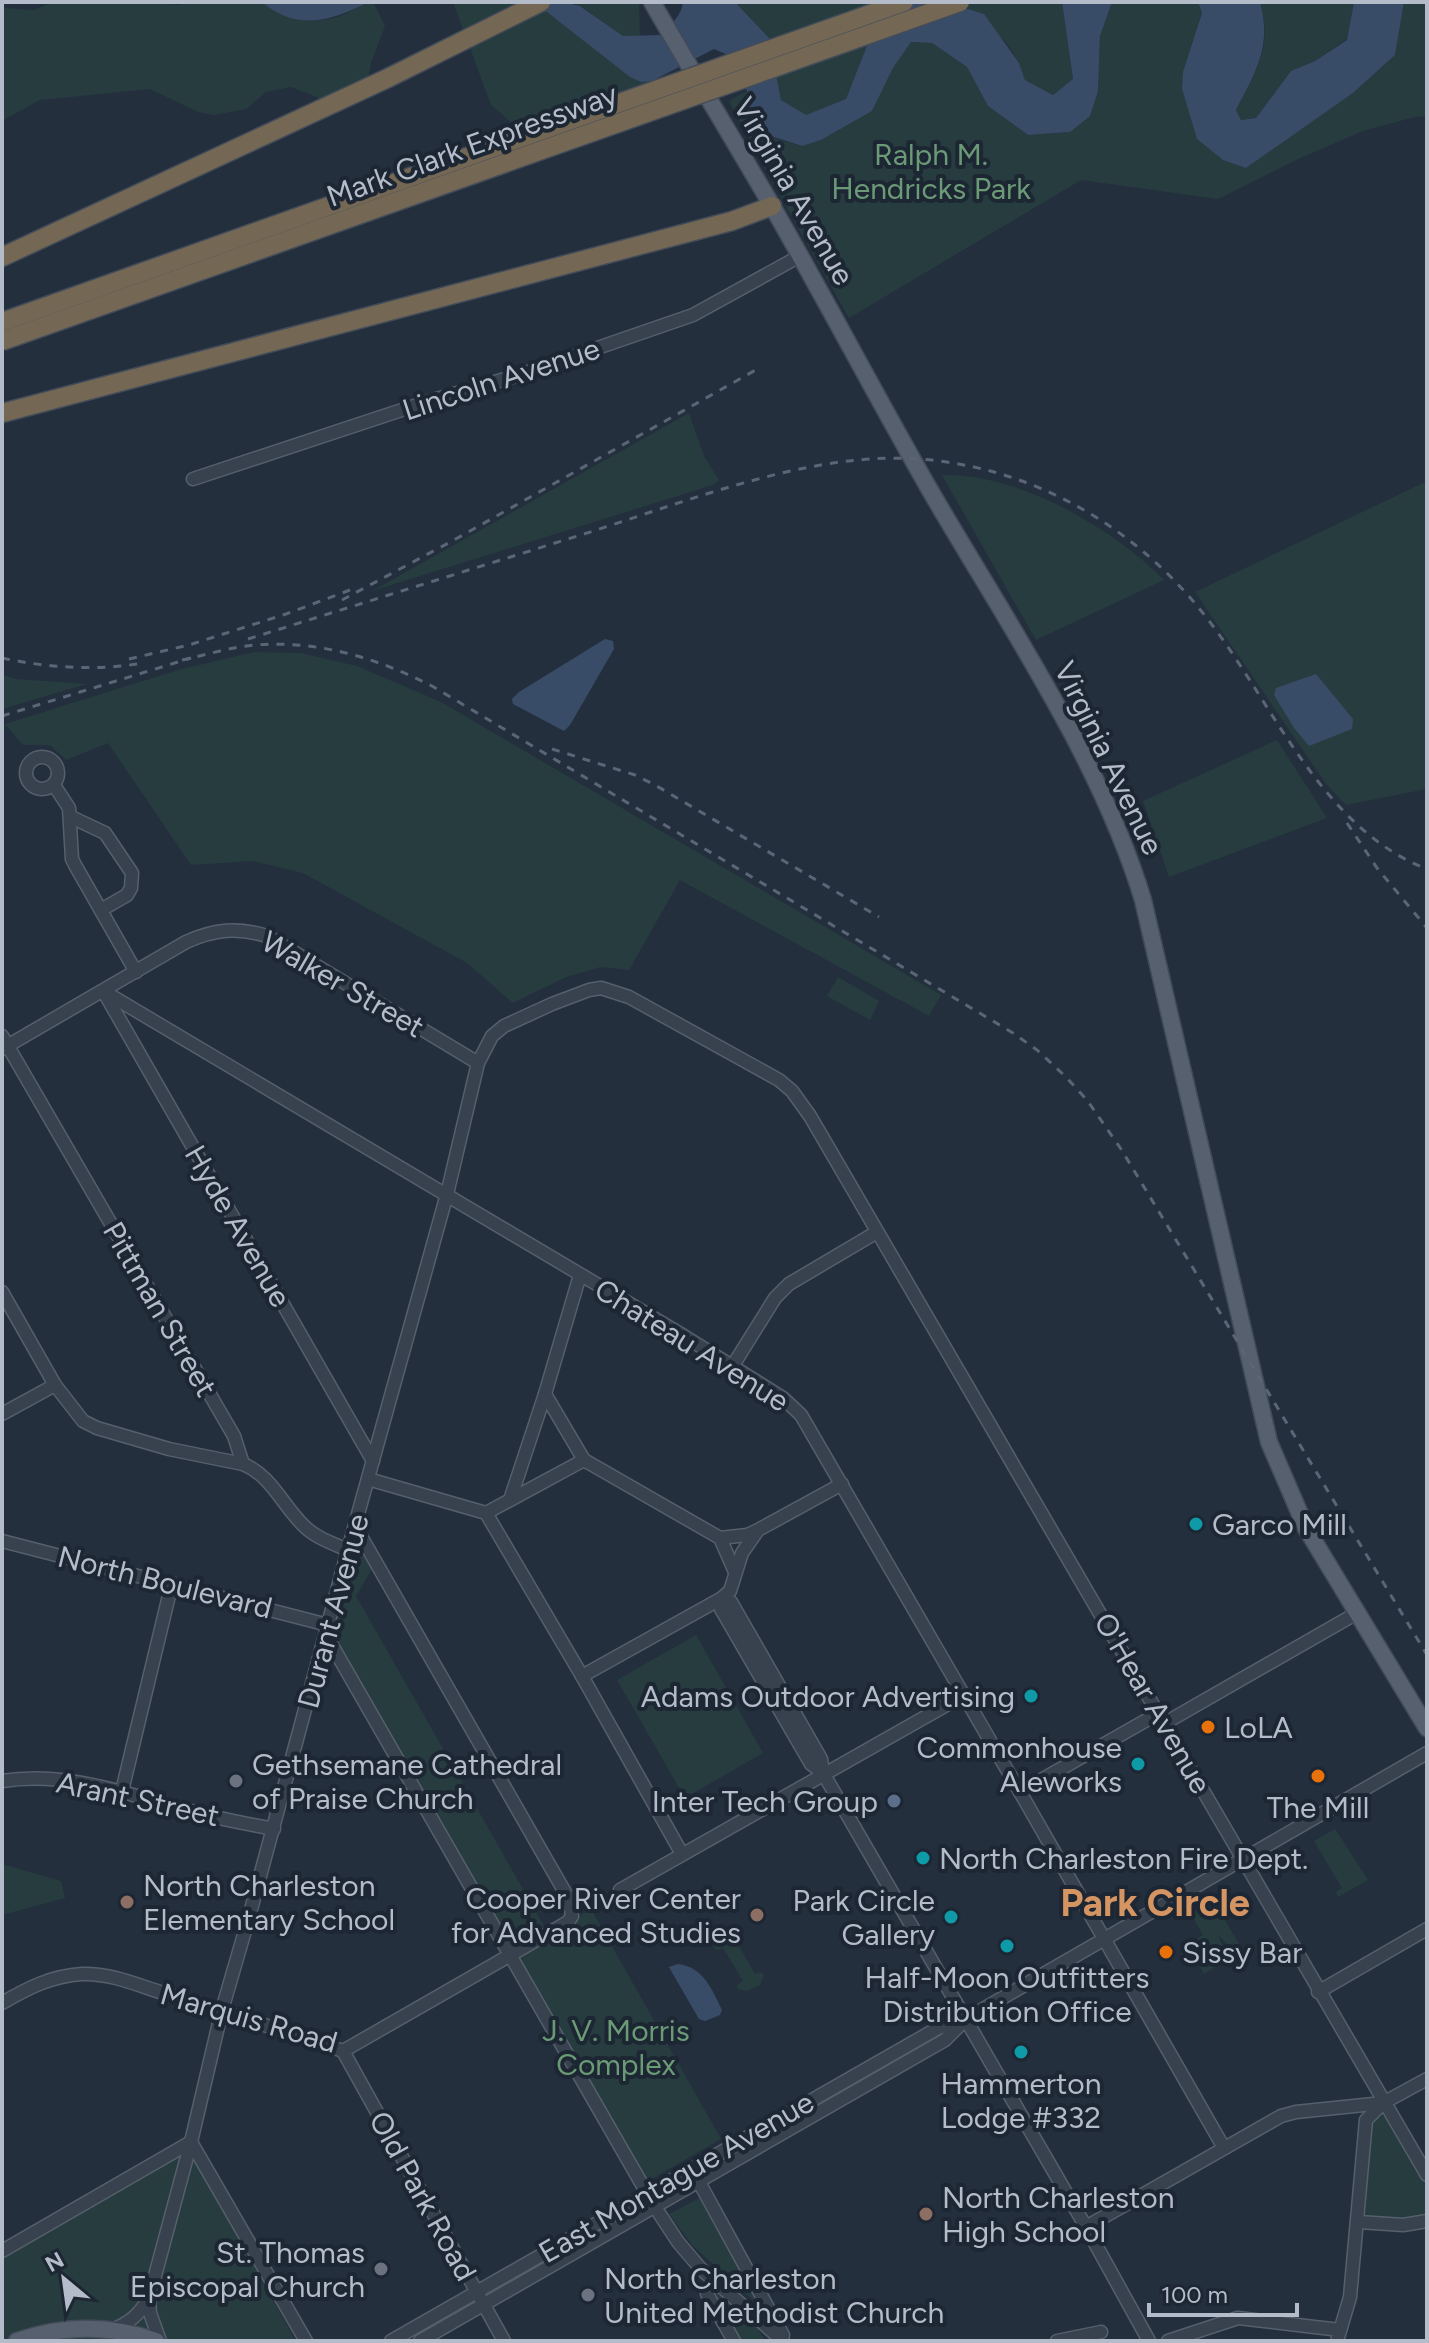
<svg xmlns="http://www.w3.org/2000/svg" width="1429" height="2343" font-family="Figtree,sans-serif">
	<rect width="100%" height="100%" fill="#242f3e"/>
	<g fill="#263c3f">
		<path d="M53,2h100l26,3 12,-3h71c23,20 54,24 83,12 9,-4 18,-11 28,-12l12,24 -14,37 -4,23 -38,16 -38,-15 -25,5 -20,17 -32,6 -16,-3 -48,-23 -110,11 -38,21v-113l32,2z"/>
		<polygon points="453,2 521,2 547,12 641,82 652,81 643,108 564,138 526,135 491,105"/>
		<polygon points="563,2 639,2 640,36 623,36 581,6"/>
		<polygon points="735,2 878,2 868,43 846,99 806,116 781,100 769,38"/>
		<path d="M945,2h117l11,77 -20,16 -28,-15c-16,-49 -38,-55 -80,-78z"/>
		<path d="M1112,2h86l4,11c-6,24 -17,47 -19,72 -3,25 45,65 63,83l107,-75 42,-38 9,-53h23v114l-12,1 -52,14 -67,29 -78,39 -137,-19 -232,138 -86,-152 -34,-65 18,-10 2,24 22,21 12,5 19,5 19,-6 51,-29 21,-43 17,-26 22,1 35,24 21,39 40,29 42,-3 28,-41 2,-55z"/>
		<path d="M1260,2h94l-7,37 -32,22 -24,10 -35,47 -15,2 -5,-10c20,-39 37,-63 24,-108z"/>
		<polygon points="689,413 704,456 719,480 713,485 372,591"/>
		<path d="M942,475c74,-3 171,53 222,105l-128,60z"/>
		<polygon points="1427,481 1427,789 1346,805 1326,784 1195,592"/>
		<polygon points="254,652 301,653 357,666 441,702 941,995 929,1016 680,880 629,970 601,967 566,977 513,1003 467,963 303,873 253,861 191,865 108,743 66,760 50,745 23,745 5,724 178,670"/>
		<polygon points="2,675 17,679 87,684 2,709"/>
		<polygon points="1277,740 1327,818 1169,877 1143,801"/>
		<polygon points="838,977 879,1001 870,1020 827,996"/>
		<polygon points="362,1550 372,1569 356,1596 544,1926 517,1943 513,1943 508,1939 334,1637 334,1628 355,1551"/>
		<polygon points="696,1635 763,1753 685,1798 617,1680"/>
		<polygon points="1335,1829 1368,1880 1338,1897 1336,1892 1342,1888 1314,1841"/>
		<polygon points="2,1864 61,1881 65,1898 2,1915"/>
		<polygon points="1200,1907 1214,1914 1222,1915 1242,1949 1236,1953 1218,1935 1228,1960 1204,1974 1190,1949 1198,1945 1195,1940 1203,1935 1190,1913"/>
		<polygon points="591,1909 721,2139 641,2185 510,1955"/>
		<path d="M731,1929l10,5 -6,6 20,34 6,-2 3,3 -4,10 -13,6 -9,-2 -1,-4 6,-4 -20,-33 -5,2 -4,-2c-1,-11 8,-15 17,-19z"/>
		<polygon points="1383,2103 1427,2176 1427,2220 1359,2221 1367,2120"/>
		<polygon points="191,2142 257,2272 296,2341 2,2341 2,2251"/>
		<polygon points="699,2198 765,2311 693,2246 669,2214"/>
		<polygon points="712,2288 758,2329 765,2341 735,2341 707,2294"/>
	</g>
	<g fill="#394c67">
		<path d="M262,2h107c-38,19 -72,30 -107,0z"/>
		<path d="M521,2h42l17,4 43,30 39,-1c8,-9 20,-20 21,-33h52l34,36 12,62 25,15 40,-16 22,-56 -5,-31 15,-10h67l39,12 35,49 6,17 28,15 20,-16 -11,-77h50l-12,34 -2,55 -8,25 -20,16 -42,3 -40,-29 -21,-39 -35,-24 -21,-1 -18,26 -21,43 -51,29 -19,6 -31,-10 -18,-11 -4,-10 -2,-24 -19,-36 -14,-6 -62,32 -11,1 -11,-5 -83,-65z"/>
		<path d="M1198,2h62c12,44 -4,70 -24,108l5,10 15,-2 35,-47 24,-10 32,-21 7,-38h50l-9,53 -42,38 -107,75 -23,-8 -26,-21 -15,-50 1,-17 19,-59z"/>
		<polygon points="605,639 613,641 614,649 570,725 564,731 513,704 512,699 519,692"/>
		<polygon points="1316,674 1353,719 1352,729 1309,746 1294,728 1274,695 1276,688"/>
		<path d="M678,1964c25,3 34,25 44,46l-2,5 -15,6 -6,-2 -29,-50 -1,-2z"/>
	</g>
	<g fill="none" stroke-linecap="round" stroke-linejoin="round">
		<g stroke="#565f6c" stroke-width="15">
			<g id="minor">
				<polyline points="193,479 423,403 519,375 693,315 800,256"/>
				<circle cx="42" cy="773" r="16"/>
				<polyline points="54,785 69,808 72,859 75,865 136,972"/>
				<polyline points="71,817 105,833 132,873 131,888 127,895 101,910"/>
				<polyline points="103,991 684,1336 783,1398 801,1415 1020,1792 1224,2148"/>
				<polyline points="105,994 373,1461"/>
				<path d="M2,1036l232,400 9,28c28,11 40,42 61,62 12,12 28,17 44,24"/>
				<path d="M2,1049l184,-107c29,-13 51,-15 81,-6l211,127"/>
				<polyline points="2,1292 55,1385 83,1421 97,1428 169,1449 243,1464"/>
				<polyline points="732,1367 775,1298 789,1284 877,1232"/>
				<polyline points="545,1394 584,1460 720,1538 735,1572"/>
				<polyline points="2,1414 55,1385"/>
				<polyline points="368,1479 486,1513 582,1676 682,1854"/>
				<polyline points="510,1500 545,1394 580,1275"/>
				<polyline points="486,1513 584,1460"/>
				<polyline points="720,1538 747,1535 756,1531"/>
				<polyline points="2,1541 328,1625"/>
				<polyline points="326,1635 655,2207 678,2242 701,2269 783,2341"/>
				<polyline points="582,1676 722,1598 730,1591 742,1553 758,1530 842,1484"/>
				<polyline points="1165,1723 1357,1613"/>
				<polyline points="823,1773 811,1764 721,1609 722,1598 731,1602 821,1759 823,1773 1086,2227 1149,2341"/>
				<path d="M2,1781c67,-11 129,15 193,31 26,7 52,12 79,17"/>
				<polyline points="122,1791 172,1583"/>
				<polyline points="1020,1792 1159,1713"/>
				<polyline points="620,1890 964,1695"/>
				<polyline points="1318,1992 1427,1929"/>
				<path d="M2,2003c26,-15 49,-27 80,-29 27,-1 53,10 78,18 61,18 122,39 183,59l225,-129 4,-6 -2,-15 -215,-375"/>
				<polyline points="343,2051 504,2341"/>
				<polyline points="699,2182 783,2335"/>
				<polyline points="1359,2222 1403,2225 1427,2221"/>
				<polyline points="1086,2227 1281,2116 1296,2112 1383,2103 1427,2079"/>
				<polyline points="2,2251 191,2142 306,2341"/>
				<polyline points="707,2294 734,2341"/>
				<polyline points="149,2298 150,2313 160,2341"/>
				<path d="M112,2330c17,-7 27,-15 37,-32l42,-156 31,-132 27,-93 99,-367 99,-356 31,-131 14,-27 12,-10 48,-22 37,-14 12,-2 28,9 150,83 13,11 18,25 617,1059"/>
				<polyline points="391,2341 938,2028 964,2020 1427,1753"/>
				<polyline points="420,2341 945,2040 962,2023"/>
				<polyline points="1057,2341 1101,2332"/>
				<polyline points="1168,2341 1238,2318 1340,2330"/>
				<polyline points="1337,2341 1350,2297 1366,2120 1383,2103"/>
			</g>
		</g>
		<g stroke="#414a57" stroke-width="19">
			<g id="major">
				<path d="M652,2c39,68 80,135 120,204 54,94 105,192 159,286 75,129 169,266 212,408l126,542 37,86 121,200"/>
				<path d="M17,2341c46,-16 94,-16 139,0"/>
			</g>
		</g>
		<g stroke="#434c59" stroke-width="21">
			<g id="highway">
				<polyline points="2,257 388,78 541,2"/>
				<polyline points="2,413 732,221 772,206"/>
			</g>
		</g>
		<use href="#minor" stroke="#38414e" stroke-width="12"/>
		<use href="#major" stroke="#56606e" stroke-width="16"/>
		<use href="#highway" stroke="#746855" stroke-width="18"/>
		<g stroke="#5a6575" stroke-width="3" stroke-dasharray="8 8" stroke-linecap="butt">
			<polyline points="342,600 454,540 761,367"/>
			<path d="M248,639c112,-35 224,-70 336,-105 85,-27 186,-66 274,-74 131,-13 257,46 340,147 71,85 119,220 229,262"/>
			<path d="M2,658c47,10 94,13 142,5"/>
			<polyline points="129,659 189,645 286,614 350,590"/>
			<path d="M182,660c24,-5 48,-13 73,-15 63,-5 122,13 177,41l581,347 24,17 28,26 22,24 34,49 306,506"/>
			<polyline points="2,716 191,658"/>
			<polyline points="552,749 635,775 655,785 879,917"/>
			<polyline points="1347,823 1377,868 1427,928"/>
		</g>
		<g stroke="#434c59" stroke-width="21" stroke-linecap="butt">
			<g id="highway-bridge">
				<polyline points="2,322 904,2"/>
				<polyline points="2,341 960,2"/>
			</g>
		</g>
		<use href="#highway-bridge" stroke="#746855" stroke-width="18"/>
	</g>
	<g fill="#0f9aa8" stroke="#1d2633" stroke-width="3">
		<circle cx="1196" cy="1524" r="8"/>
		<circle cx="1031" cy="1696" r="8"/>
		<circle cx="1138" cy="1764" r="8"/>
		<circle cx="923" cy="1858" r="8"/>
		<circle cx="951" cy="1917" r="8"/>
		<circle cx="1007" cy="1946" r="8"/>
		<circle cx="1021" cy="2052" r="8"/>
	</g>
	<g fill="#e8710a" stroke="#1d2633" stroke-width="3">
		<circle cx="1208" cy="1727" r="8"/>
		<circle cx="1318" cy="1776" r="8"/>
		<circle cx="1166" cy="1952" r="8"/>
	</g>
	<g fill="#6b7280" stroke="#1d2633" stroke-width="3">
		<circle cx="236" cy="1781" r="8"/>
		<circle cx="381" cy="2269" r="8"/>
		<circle cx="588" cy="2295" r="8"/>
	</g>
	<circle fill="#5c6f8a" stroke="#1d2633" stroke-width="3" cx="894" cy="1801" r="8"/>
	<g fill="#8d6e63" stroke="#1d2633" stroke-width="3">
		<circle cx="127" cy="1902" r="8"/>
		<circle cx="757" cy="1915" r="8"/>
		<circle cx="926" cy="2214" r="8"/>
	</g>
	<g text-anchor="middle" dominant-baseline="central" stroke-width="8" stroke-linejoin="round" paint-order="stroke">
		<g font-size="30" fill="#b4bcc9" stroke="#1d2633">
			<text transform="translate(472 145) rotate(-20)">Mark Clark Expressway</text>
			<text transform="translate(794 191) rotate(60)">Virginia Avenue</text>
			<text transform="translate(501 379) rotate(-18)">Lincoln Avenue</text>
			<text transform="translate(1109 758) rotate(64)">Virginia Avenue</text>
			<text transform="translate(343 984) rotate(30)">Walker Street</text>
			<text transform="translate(238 1226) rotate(60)">Hyde Avenue</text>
			<text transform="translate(160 1309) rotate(60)">Pittman Street</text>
			<text transform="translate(692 1345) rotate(32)">Chateau Avenue</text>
			<text transform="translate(165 1582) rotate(14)">North Boulevard</text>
			<text transform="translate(333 1611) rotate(-75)">Durant Avenue</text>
			<text transform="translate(1153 1703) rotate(60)">O'Hear Avenue</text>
			<text transform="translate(138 1799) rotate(12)">Arant Street</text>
			<text transform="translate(249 2018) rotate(16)">Marquis Road</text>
			<text transform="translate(676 2177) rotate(-30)">East Montague Avenue</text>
			<text transform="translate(423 2196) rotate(61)">Old Park Road</text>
		</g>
		<g font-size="30" fill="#6b9a76" stroke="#1d2633">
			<text x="931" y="154">Ralph M.<tspan x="931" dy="34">Hendricks Park</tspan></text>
			<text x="616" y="2030">J. V. Morris<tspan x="616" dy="34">Complex</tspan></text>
		</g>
		<g font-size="30" fill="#b4bcc9" stroke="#1d2633" text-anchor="start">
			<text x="1212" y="1524">Garco Mill</text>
			<text x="1015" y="1696" text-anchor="end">Adams Outdoor Advertising</text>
			<text x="1224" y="1727">LoLA</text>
			<text x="1122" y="1747" text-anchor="end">Commonhouse<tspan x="1122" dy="34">Aleworks</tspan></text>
			<text x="252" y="1764">Gethsemane Cathedral<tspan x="252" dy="34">of Praise Church</tspan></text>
			<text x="878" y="1801" text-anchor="end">Inter Tech Group</text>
			<text x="1318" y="1807" text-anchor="middle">The Mill</text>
			<text x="939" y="1858">North Charleston Fire Dept.</text>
			<text x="143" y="1885">North Charleston<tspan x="143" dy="34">Elementary School</tspan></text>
			<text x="741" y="1898" text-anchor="end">Cooper River Center<tspan x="741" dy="34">for Advanced Studies</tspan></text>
			<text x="935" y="1900" text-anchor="end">Park Circle<tspan x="935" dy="34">Gallery</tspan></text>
			<text x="1182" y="1952">Sissy Bar</text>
			<text x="1007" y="1977" text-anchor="middle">Half-Moon Outfitters<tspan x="1007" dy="34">Distribution Office</tspan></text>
			<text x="1021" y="2083" text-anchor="middle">Hammerton<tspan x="1021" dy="34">Lodge #332</tspan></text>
			<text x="942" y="2197">North Charleston<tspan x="942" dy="34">High School</tspan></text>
			<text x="365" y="2252" text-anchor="end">St. Thomas<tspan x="365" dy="34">Episcopal Church</tspan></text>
			<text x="604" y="2278">North Charleston<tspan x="604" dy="34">United Methodist Church</tspan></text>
		</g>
		<g font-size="38" font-weight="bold" fill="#d59563" stroke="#1d2633">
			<text x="1155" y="1903">Park Circle</text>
		</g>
	</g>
	<rect width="1429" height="2343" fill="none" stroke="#b4bcc9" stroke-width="8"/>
	<g transform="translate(64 2279) rotate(331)" stroke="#1d2633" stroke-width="6" paint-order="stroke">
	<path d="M0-6L14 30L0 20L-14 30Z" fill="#b4bcc9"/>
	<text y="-12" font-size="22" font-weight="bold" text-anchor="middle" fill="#b4bcc9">N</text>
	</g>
	<path d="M1149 2303v12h148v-12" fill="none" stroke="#b4bcc9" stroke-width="4"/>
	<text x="1161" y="2303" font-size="24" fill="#b4bcc9" stroke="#1d2633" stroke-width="6" paint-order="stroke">100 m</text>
</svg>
